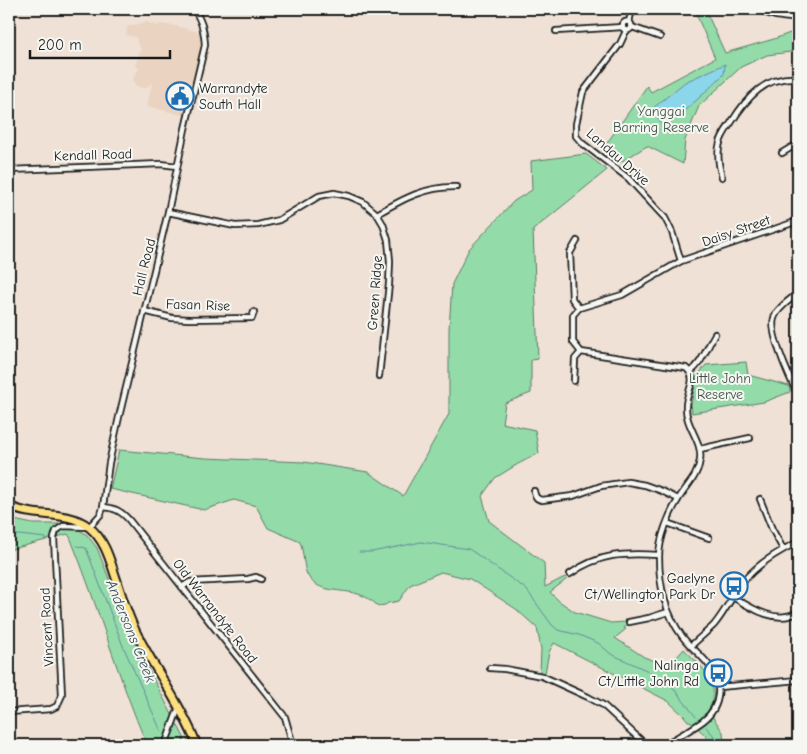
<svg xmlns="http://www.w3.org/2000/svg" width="807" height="754" font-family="'Comic Neue',sans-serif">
	<rect width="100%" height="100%" fill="#efe1d5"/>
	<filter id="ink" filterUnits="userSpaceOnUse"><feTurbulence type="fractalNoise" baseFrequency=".02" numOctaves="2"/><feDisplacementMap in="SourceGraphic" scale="10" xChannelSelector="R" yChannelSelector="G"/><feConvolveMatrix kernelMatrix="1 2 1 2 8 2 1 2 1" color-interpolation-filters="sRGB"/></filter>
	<g filter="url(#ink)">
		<polygon fill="#ead3c0" points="146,22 158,26 159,24 176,26 203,33 203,44 186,116 147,106 152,83 145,88 139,87 135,85 133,78 139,69 138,67 135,66 141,48 137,43 136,37 126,35 127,27"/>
		<g fill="#94dbaa" stroke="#587c63">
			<polygon points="694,9 705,9 725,53 774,39 798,30 798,51 767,55 741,67 699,106 685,140 683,164 647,146 619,163 602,150 647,86 651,92 715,58"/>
			<path d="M586,154l21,16 -74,60 5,129 -7,1v33l-26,10 -3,20 33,7 4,23 -21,11 -23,14 -13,18 7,25 55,42 1,24 20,-10 2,2 -17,13 9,9 16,11 36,11 15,-1 1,2 -3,4 2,1 -11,9 29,19 25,9 15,-17c14,15 32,27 29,50 -1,4 -3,8 -5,11l15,22 1,13h-17l-1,-9 -16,-15h-2l-4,-5 -16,-15 -114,-58 -5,9 -4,21 -5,-1 1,-23 -4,-21 -21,-19 -46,-30 -29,-7 -31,13 -11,16 -11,2 -3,2 -7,1c-5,-5 -13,-10 -20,-12 -16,-5 -41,-1 -50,-18 -5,-7 -4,-25 -8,-34l-32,-14 -12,-22 -22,-6 -30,10 -94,-21 9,-39 86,8 99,4 64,10 35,24 46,-82v-85l3,-45 17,-35 45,-48 18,-11 -1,-29z"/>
			<polygon points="746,362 748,375 789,386 790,392 764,402 692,413 691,404 697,376 706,365"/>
			<path d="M9,516l5,4 19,4h27l21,7 6,4 10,13 36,92 55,105h-41c-29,-68 -49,-139 -77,-208l-2,-3 -59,16z"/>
		</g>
		<polygon fill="#8bd6eb" stroke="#5f8c98" points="725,64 724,74 699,98 664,128 652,109 685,82"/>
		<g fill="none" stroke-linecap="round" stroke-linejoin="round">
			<g stroke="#5f8c98" stroke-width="1">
				<polyline points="9,535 19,535 46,538"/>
				<polyline points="77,546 86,548 123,646 161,731"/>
				<polyline points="359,552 372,552 421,542 469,549 526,589 552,625 558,630 579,635 598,643 611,654 657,675 671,685 696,717"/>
				<polyline points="706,727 714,736 714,745"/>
			</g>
			<g stroke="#1c1c1c" stroke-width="8">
				<g id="minor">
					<path d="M760,9c9,8 26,8 38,10"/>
					<circle cx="627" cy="26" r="4.5"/>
					<polyline points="629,22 632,9"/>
					<polyline points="632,27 660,37"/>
					<polyline points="556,31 623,27"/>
					<path d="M626,31l-6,13 -37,48 -7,32v12l6,7 46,35 37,40 7,14 9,29 -59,34 -43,13 -6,7v27l8,10 105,16c13,11 0,24 0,38 -1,21 17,35 14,54 -2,17 -14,26 -22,40 -9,14 -19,39 -19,57 0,28 7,57 23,79 7,10 18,18 26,28 15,18 14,42 -5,57 -12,9 -26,16 -39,24"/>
					<polyline points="782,153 792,147 798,145"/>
					<polyline points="9,170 161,164 177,166"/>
					<path d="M722,177c-3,-10 -5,-19 -3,-30 1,-9 7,-17 12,-24 16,-26 34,-47 67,-45"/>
					<polyline points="168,212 235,226 258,225 279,220 319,196 334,193 349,196 363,202 377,214 383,224 388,240 390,261 389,284 379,376"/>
					<path d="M377,214c26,-15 49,-28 80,-27"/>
					<polyline points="577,241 570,253 572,299 579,308"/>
					<polyline points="681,261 798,221"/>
					<path d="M798,293c-8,7 -21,15 -24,25 -5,14 15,58 21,71l3,2"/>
					<polyline points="144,311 172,318 189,319 252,318 254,312"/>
					<path d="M690,372c12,-8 17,-25 25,-38"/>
					<polyline points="574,381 575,359 581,352"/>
					<polyline points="700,449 750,438"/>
					<path d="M534,491c1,5 2,8 8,9l31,-4 28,-10 27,-4 17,3 17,6 16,8"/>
					<polyline points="760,499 772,529 783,549"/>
					<path d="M103,507c12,1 18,4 26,13l156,197 8,28"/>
					<polyline points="667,523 709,538"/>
					<path d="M570,574c29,-21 55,-21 89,-19"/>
					<polyline points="182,587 190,582 248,579 256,577 261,579"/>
					<path d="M733,597c18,11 44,28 65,15"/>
					<polyline points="629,622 649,618 668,612"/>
					<path d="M691,646c7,-7 16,-14 23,-21 11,-13 18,-29 28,-42 15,-19 35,-31 56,-41"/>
					<polyline points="490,668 505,669 542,676 588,697 603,705 646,745"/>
					<polyline points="719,687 798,680"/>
					<path d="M9,712l42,-3 6,-3 5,-11 -8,-157 2,-7 7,-5 26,1 12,-13 2,-7 6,-44 10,-46 49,-205 17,-83 20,-84c-1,-15 -3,-23 -11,-36"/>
					<polyline points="165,745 179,707"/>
				</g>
			</g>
			<g stroke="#1c1c1c" stroke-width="11">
				<path id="primary" d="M9,506c25,13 57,3 80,21 17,14 21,34 28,54 6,19 12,39 22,57 19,36 43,69 58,107"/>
			</g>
			<use href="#minor" stroke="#f6f6f2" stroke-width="4.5"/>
			<use href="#primary" stroke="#fedf80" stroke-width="7"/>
		</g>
	</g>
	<defs>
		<g id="civic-ring" transform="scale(1.4375)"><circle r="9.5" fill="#f6f6f2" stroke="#1f6fb2" stroke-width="1.5"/><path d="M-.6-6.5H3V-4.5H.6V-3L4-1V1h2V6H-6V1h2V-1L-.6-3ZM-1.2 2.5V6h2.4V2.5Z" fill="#1f6fb2"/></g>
		<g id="bus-ring" transform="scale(1.4375)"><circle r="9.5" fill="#f6f6f2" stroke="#1f6fb2" stroke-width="1.5"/><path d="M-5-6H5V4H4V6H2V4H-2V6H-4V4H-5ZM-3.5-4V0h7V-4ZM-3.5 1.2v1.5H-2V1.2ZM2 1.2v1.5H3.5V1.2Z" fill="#1f6fb2"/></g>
	</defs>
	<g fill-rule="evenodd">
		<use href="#civic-ring" x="180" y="96"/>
		<use href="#bus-ring" x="734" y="586"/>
		<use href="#bus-ring" x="718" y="673"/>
	</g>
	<g text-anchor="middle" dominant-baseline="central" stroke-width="4" stroke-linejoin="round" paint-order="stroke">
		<g font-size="14" fill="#1c1c1c" stroke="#f6f6f2" text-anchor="end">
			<text x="199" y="88" text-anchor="start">Warrandyte<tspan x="199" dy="16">South Hall</tspan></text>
			<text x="715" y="578">Gaelyne<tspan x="715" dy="16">Ct/Wellington Park Dr</tspan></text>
			<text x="699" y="665">Nalinga<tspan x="699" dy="16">Ct/Little John Rd</tspan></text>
		</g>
		<g font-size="14" fill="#405547" stroke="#f6f6f2">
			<text x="661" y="111">Yanggai<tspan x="661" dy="16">Barring Reserve</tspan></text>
			<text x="720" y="378">Little John<tspan x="720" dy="16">Reserve</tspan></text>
		</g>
		<g font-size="14" fill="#1c1c1c" stroke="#f6f6f2">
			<text transform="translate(93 155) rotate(-2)">Kendall Road</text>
			<text transform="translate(618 157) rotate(41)">Landau Drive</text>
			<text transform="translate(736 231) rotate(-19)">Daisy Street</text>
			<text transform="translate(144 267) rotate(-76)">Hall Road</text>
			<text transform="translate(375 293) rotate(-86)">Green Ridge</text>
			<text transform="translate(198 305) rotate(2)">Fasan Rise</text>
			<text transform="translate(215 611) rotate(52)">Old Warrandyte Road</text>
			<text transform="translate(47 627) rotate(-93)">Vincent Road</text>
		</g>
		<g font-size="15" font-style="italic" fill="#3d545a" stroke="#f6f6f2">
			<text transform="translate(131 631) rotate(68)">Andersons Creek</text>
		</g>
	</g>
	<rect width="807" height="754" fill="none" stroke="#f6f6f2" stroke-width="30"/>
	<rect x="15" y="15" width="777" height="724" fill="none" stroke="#1c1c1c" stroke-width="2" filter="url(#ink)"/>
	<path d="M30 50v8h140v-8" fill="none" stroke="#1c1c1c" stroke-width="2.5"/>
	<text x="38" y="50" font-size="15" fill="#1c1c1c" stroke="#f6f6f2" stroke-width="4" paint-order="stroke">200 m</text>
</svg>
